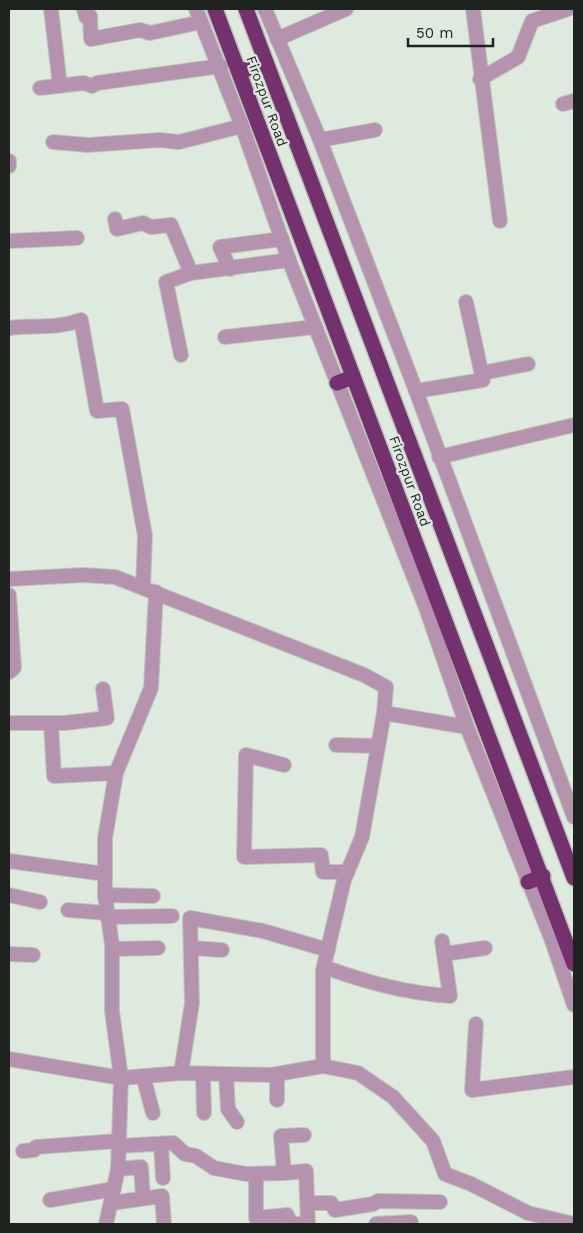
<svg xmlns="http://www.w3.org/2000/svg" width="583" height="1233" font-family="'Work Sans',sans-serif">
	<rect width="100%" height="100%" fill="#dfeadf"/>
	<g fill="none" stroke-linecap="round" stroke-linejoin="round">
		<g stroke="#bcc6bc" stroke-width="16">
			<g id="minor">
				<polyline points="51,9 60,86"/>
				<polyline points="84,9 86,17 90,16 91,39 140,30 150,33 201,22"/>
				<polyline points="196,9 242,126 289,260 426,608 467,727 551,938 574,1005"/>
				<polyline points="265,9 320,140 416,391 574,817"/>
				<polyline points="473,9 500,221"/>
				<polyline points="277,39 346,9"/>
				<polyline points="480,79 518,57 532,21 568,9"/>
				<polyline points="40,88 84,83 92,86 97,83 221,66"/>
				<polyline points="563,104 574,101"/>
				<polyline points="320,140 375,130"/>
				<polyline points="53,142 88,145 159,140 179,142 242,126"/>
				<polyline points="9,161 9,166"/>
				<polyline points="115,219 117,229 143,223 151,227 171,225 191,273"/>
				<polyline points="9,241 77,238"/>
				<polyline points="230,269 220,247 282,239"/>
				<path d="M9,328c24,-3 48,1 72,-8l16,91 25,-2 23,127 -2,52"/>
				<polyline points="225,337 315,327"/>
				<polyline points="181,355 166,282 191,273 289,260"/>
				<polyline points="482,373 528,364"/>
				<polyline points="416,391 483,380 466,302"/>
				<polyline points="439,457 574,425"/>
				<polyline points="9,579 84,575 115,577 364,675 386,687 384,713 362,837 344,880 323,970 323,1066"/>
				<polyline points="9,595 14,668 9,672"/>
				<polyline points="384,713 467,727"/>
				<polyline points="9,723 65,723 107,718 103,689"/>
				<polyline points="51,723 54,776 116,773"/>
				<polyline points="336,745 377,746"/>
				<polyline points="284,765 246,755 244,857 321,855 323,872 347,872"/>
				<polyline points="9,861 105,874"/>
				<polyline points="9,895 40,902"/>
				<polyline points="105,895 153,896"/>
				<polyline points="68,910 107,913"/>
				<polyline points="107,917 172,916"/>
				<polyline points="191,948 222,950"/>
				<polyline points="112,949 158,948"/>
				<polyline points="9,954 33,955"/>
				<polyline points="444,954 485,948"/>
				<path d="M324,967c42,15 81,26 126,29l-8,-55"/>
				<polyline points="476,1024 472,1090 574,1077"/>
				<polyline points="9,1059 121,1078 181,1073 271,1075 323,1066 358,1073 393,1097 433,1141 445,1174 471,1184 528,1213 574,1224"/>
				<polyline points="181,1073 192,1003 190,918 263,931 328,950"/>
				<polyline points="203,1074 204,1113"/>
				<polyline points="226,1074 228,1109 237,1122"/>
				<polyline points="277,1074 277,1100"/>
				<polyline points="143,1076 153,1113"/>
				<polyline points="161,1144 163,1178"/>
				<polyline points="118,1146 173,1143 185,1154 196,1156 214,1168 246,1174 284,1173 281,1136 304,1135"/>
				<polyline points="23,1151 34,1150 36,1147 118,1141"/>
				<polyline points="118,1169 141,1167 143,1198"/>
				<polyline points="284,1173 306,1171 308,1223 298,1224"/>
				<polyline points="256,1174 256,1218 287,1215 291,1224"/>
				<polyline points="50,1200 114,1189"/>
				<polyline points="111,1203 162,1196 164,1224"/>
				<polyline points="308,1203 331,1203 335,1210 373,1204 378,1201 440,1202"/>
				<polyline points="106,1224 118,1169 121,1078 112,1011 112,945 105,895 105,838 116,773 151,688 156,592"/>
				<polyline points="376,1224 411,1222"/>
			</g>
		</g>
		<g stroke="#bcc6bc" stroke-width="18">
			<g id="highway">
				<polyline points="215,9 574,964"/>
				<polyline points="246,9 574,878"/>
				<polyline points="239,72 266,62"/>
				<polyline points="337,383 353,377"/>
				<polyline points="528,882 543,876"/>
			</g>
		</g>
		<use href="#minor" stroke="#b593af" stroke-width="14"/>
		<use href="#highway" stroke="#75316e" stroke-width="15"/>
	</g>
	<g text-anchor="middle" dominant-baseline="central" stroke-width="4.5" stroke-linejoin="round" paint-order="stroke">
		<g font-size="14" fill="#1f231f" stroke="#dfeadf">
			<text transform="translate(267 101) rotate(70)">Firozpur Road</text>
			<text transform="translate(410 481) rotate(70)">Firozpur Road</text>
		</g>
	</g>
	<rect width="583" height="1233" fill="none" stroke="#1f231f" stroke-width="20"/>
	<path d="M408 38v8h85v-8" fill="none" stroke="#1f231f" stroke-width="2.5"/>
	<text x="416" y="38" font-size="15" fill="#1f231f" stroke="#dfeadf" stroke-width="4" paint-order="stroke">50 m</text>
</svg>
